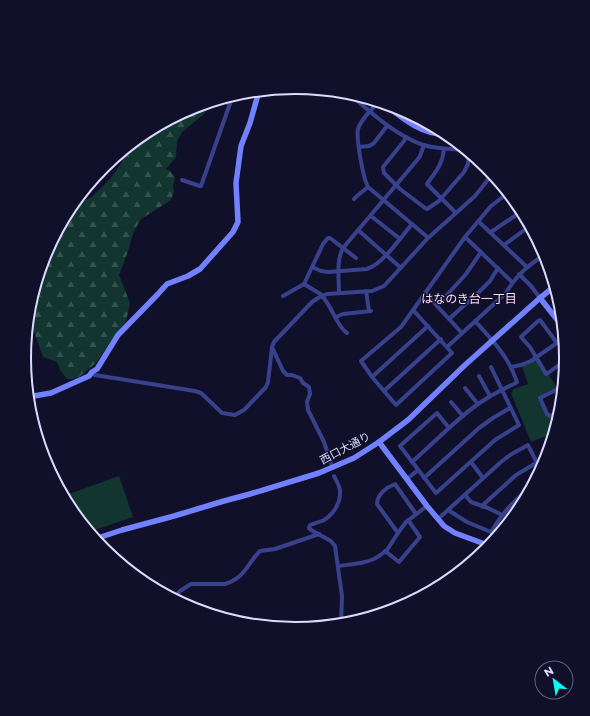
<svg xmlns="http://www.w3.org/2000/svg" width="590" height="716" font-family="Montserrat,'Noto Sans JP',sans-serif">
	<defs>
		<pattern id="forest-firs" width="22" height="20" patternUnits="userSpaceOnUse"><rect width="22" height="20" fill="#12362f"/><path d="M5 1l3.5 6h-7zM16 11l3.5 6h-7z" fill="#34524e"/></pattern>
	</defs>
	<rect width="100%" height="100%" fill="#10102b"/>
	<polygon fill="url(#forest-firs)" points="209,102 204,114 182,132 177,141 176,157 166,169 170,171 175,177 173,185 174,192 171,200 141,219 134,231 127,254 119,275 130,303 126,322 116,333 96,363 79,377 71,379 67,379 60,370 57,362 43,357 28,315 29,305 45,254 69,208 92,197 110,179 122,162 124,150 145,133 192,108"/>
	<g fill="#12362f">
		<polygon points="540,359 556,387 541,396 556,428 554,433 531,442 511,393 514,389 528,384 522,366"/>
		<polygon points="119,476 133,517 89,532 70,508 63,496"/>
	</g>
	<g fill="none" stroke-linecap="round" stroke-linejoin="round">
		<g stroke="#38418c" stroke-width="4">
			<path d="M347,92c24,20 46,42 76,53 14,4 29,4 44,5"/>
			<polyline points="219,99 230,104"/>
			<path d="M379,102c-7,6 -18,18 -21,27 -2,9 5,49 10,58l57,48 3,3"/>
			<polyline points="406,137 404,141 383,167 384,173 400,189 425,208 427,209 439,201 464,172 468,164 469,152"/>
			<polyline points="359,147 369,146 374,143 387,126"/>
			<path d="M444,149c-2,17 -8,22 -17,35l28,28"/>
			<polyline points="182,180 200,186 201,186 233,95"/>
			<polyline points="354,199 357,196 368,187"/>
			<polyline points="371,216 400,239"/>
			<polyline points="478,221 527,267"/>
			<polyline points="358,230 401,268"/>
			<polyline points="491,232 522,211"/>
			<polyline points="465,237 512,282"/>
			<polyline points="504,245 530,226"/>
			<path d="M312,267l9,4 7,1 39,-3c16,-5 34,-32 45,-45"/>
			<polyline points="519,274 531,286 540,298"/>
			<path d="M304,284l18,11v1c10,10 15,31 25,37"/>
			<polyline points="366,291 369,311"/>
			<path d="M339,293c0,-14 -3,-32 4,-45l75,-89 2,-3 4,-11"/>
			<polyline points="425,293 462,333"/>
			<polyline points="283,296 304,284 323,244 328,238 330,238 356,258"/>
			<polyline points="437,306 466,274 481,252"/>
			<polyline points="413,310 452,353 396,405 372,377 361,361 401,327 465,237 491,206 508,193"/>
			<polyline points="336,317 343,314 371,311"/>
			<polyline points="449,319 479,292 490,281 498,268"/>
			<polyline points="557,343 540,320 538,321 522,336 521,337 530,347 546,374 548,373 566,360"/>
			<polyline points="272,347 283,371 287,375 292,375 300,378 303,383 309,387 310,394 307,402 308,410 324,442 331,463"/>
			<path d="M447,347l59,-54c11,-19 22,-27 39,-39"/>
			<polyline points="511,367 521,365 531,361 564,338"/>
			<polyline points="92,372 95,375 195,391 201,393 222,413 235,415 244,410 266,387 268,382 272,347 274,342 312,302 318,298 327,294 372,291 384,286 428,238 475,196 487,181 492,173"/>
			<polyline points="479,376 490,396"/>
			<polyline points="372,377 428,326"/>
			<polyline points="465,388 478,404"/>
			<polyline points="384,391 441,339"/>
			<polyline points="451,402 463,416"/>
			<polyline points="561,410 550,416 547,414 540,398 552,392 563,385"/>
			<polyline points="449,428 437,413 400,446 436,493 495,440 519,425 491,367"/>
			<polyline points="551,443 548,437 554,435"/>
			<path d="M412,462c22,-19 42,-41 66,-58 12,-8 25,-15 38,-21l1,-1c-8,-25 -25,-42 -42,-61"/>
			<polyline points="471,462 483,478"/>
			<path d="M334,476c2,4 5,9 6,14 1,12 -6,24 -16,30 -4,2 -9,3 -14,5l-1,3 2,2 20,11 4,5 7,50 -1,29"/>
			<polyline points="424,478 479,428 493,418 510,408"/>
			<polyline points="407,479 418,470"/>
			<polyline points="465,495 471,502 488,508 502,515"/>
			<polyline points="483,507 484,504 516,475 536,463"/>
			<polyline points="448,510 467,522 491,532 500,533"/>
			<polyline points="438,519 501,462 510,455 528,445 541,471"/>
			<path d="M491,532c11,-19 25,-34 42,-47"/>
			<path d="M398,533l-21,-29c0,-10 10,-17 18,-20l21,30"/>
			<polyline points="385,551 399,562 420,537 408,520"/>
			<path d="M338,566c13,-2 30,-2 41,-10 3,-2 5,-4 8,-6l11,-17 8,-11 21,-16"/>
			<path d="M173,599l7,-8 11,-7h34c21,-7 22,-20 35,-33l15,-2 44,-15"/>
		</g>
		<g stroke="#7181ff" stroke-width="5.5">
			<path d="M383,103c20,16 39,32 65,32"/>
			<polyline points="540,298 563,327"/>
			<polyline points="28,397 51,393 89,376 92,372 97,369 118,335 158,294 167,284 188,276 200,269 233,232 238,222 236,183 241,146 250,123 259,91"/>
			<polyline points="379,442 427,506 444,526 455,533 490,546"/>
			<polyline points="95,539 122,530 174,516 224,501 250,494 319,473 354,458 379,442 408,420 465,365 540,298 555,286"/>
		</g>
	</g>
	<g text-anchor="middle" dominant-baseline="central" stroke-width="3" stroke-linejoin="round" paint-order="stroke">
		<g font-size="11" fill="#dadbff" stroke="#10102b">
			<text transform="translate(345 448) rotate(-28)">西口大通り</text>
		</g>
		<g font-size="12" fill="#ffdcf7" stroke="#10102b">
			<text x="469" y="298">はなのき台一丁目</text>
		</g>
	</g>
	<path d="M0 0H590V716H0ZM31 358a264 264 0 1 1 528 0a264 264 0 1 1-528 0Z" fill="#10102b" fill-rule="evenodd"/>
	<path fill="none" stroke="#dadbff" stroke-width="2" d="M31 358a264 264 0 1 1 528 0a264 264 0 1 1-528 0Z"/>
	<g transform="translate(554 680) rotate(329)"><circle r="19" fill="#10102b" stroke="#616180"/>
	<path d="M0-3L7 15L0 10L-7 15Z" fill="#06fff5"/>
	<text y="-6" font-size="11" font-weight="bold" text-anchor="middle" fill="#dadbff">N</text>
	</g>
</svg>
